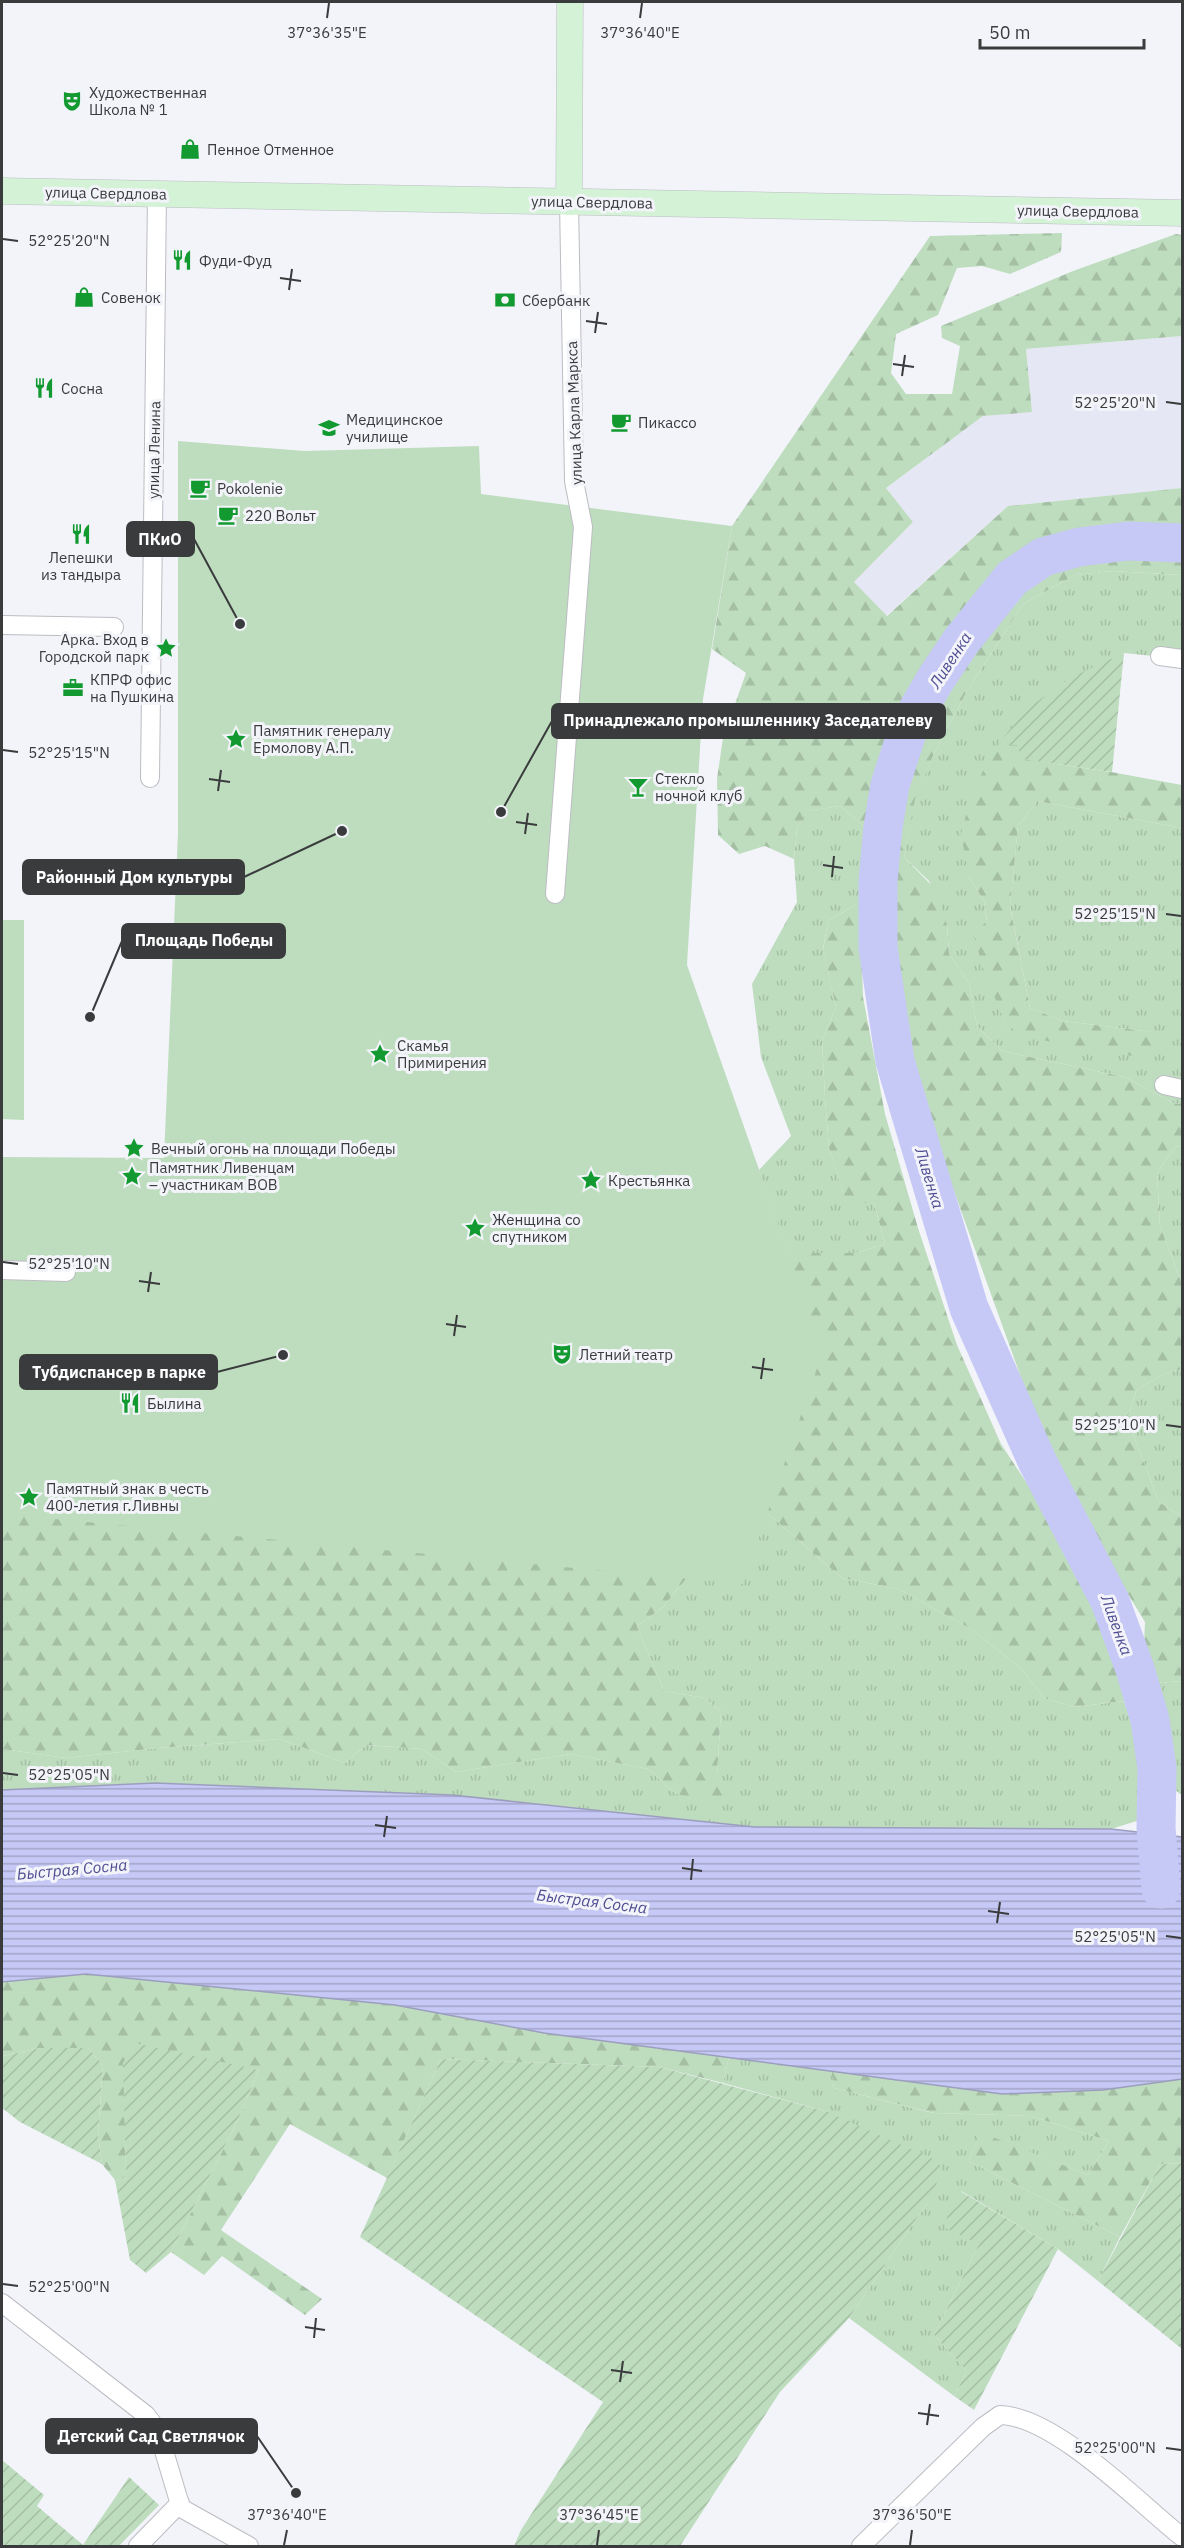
<svg xmlns="http://www.w3.org/2000/svg" width="1184" height="2548" font-family="'IBM Plex Sans',sans-serif">
	<defs>
		<pattern id="grass-tufts" width="24" height="20" patternUnits="userSpaceOnUse" patternTransform="scale(1.5)"><rect width="24" height="20" fill="#beddbe"/><path d="M3 7l-1-3M5 7V3M7 7l1-3M15 17l-1-3M17 17v-4M19 17l1-3" fill="none" stroke="#a4bfa4"/></pattern>
		<pattern id="forest-firs" width="22" height="20" patternUnits="userSpaceOnUse" patternTransform="scale(1.5)"><rect width="22" height="20" fill="#beddbe"/><path d="M5 1l3.5 6h-7zM16 11l3.5 6h-7z" fill="#a4bfa4"/></pattern>
		<pattern id="garden-furrows" width="10" height="10" patternUnits="userSpaceOnUse" patternTransform="scale(1.5)"><rect width="10" height="10" fill="#beddbe"/><path d="M-1 1l2-2M0 10L10 0M9 11l2-2" fill="none" stroke="#a4bfa4"/></pattern>
		<pattern id="water-rules" width="6" height="5" patternUnits="userSpaceOnUse" patternTransform="scale(1.5)"><rect width="6" height="5" fill="#c6c8f6"/><path d="M0 2.5h6" fill="none" stroke="#a2a4c8"/></pattern>
	</defs>
	<rect width="100%" height="100%" fill="#f3f4fa"/>
	<polygon fill="#e6e7f4" points="1182,336 1182,488 1008,506 886,616 854,582 913,522 886,488 983,416 1032,411 1026,349"/>
	<g fill="url(#grass-tufts)">
		<polygon points="1112,571 1182,575 1182,659 1124,653 969,877 984,901 987,921 975,936 1006,1025 1153,1032 1063,1021 1030,1008 1010,905 1018,826 1037,801 1182,828 1182,1104 1173,1103 1125,1077 1002,1051 977,1026 969,983 949,954 947,925 929,881 904,857 914,799 933,756 967,691 1023,604 1075,575"/>
		<polygon points="840,806 865,827 864,900 828,921 823,949 836,1007 822,1041 825,1098 829,1148 846,1202 874,1203 885,1244 856,1253 788,1253 759,1170 791,1136 761,1057 752,984 797,902 794,859 797,828 807,811"/>
		<polygon points="1182,1145 1182,1284 1160,1226 1157,1173 1175,1147"/>
		<polygon points="1182,1369 1182,1517 1159,1502 1127,1419 1137,1389 1166,1373"/>
		<polygon points="758,1505 842,1578 899,1589 971,1629 1021,1668 1044,1698 1074,1707 1124,1701 1145,1764 1140,1820 1111,1829 755,1827 452,1795 155,1783 2,1790 2,1749 66,1758 158,1748 280,1739 345,1763 366,1745 422,1749 456,1772 571,1754 648,1769 676,1794 717,1774 721,1712 705,1698 664,1691 637,1626 662,1608 691,1573"/>
		<polygon points="1182,1681 1182,1795 1172,1788 1157,1683"/>
		<polygon points="729,2057 831,2071 834,2088 933,2113 1031,2116 1109,2141 1088,2175 980,2133 969,2161 1120,2237 1098,2281 1058,2249 961,2191 979,2244 934,2335 967,2371 954,2396 849,2318 927,2203 825,2111 723,2083"/>
	</g>
	<g fill="url(#forest-firs)">
		<polygon points="1062,233 1061,252 1010,274 982,266 957,268 938,315 896,334 891,373 906,394 952,394 960,346 942,338 941,326 1073,271 1176,234 1182,235 1182,336 1026,349 1032,412 983,416 886,488 913,522 854,582 887,616 1008,506 1182,488 1182,531 1138,527 1076,534 1019,552 957,618 899,716 875,779 865,827 840,806 808,811 797,828 794,859 765,846 739,854 718,835 717,779 723,738 746,673 712,649 732,526 930,236"/>
		<polygon points="1158,555 1182,559 1182,575 1112,571 1075,575 1023,604 967,691 933,756 915,799 904,857 935,889 947,925 949,954 969,983 977,1026 1002,1051 1125,1077 1173,1103 1182,1104 1182,1145 1175,1147 1157,1173 1160,1226 1182,1284 1182,1369 1166,1373 1137,1389 1127,1419 1159,1502 1182,1517 1182,1681 1157,1683 1144,1644 1145,1622 1084,1522 1029,1400 936,1141 903,1015 891,891 890,845 898,807 945,685 990,621 1027,583 1064,568 1106,558"/>
		<polygon points="999,743 1017,745 1023,759 1111,772 1182,785 1182,828 1037,801 1018,826 1010,906 1030,1008 1063,1021 1153,1032 1162,1048 1153,1059 1072,1047 1023,1035 1006,1025 981,963 975,935 987,920 984,901 969,877 961,834 973,789"/>
		<polygon points="864,900 861,937 863,997 885,1114 918,1228 957,1345 1001,1444 1064,1540 1120,1676 1124,1701 1074,1707 1044,1698 1021,1668 971,1629 899,1589 842,1578 758,1505 782,1278 788,1253 856,1253 885,1244 874,1203 846,1203 829,1148 825,1098 822,1041 836,1007 823,950 828,921"/>
		<polygon points="2,1510 691,1573 662,1608 637,1626 664,1691 705,1698 721,1712 717,1774 731,1791 714,1802 676,1794 648,1769 571,1754 456,1772 422,1749 366,1745 345,1763 280,1739 158,1748 66,1758 2,1749"/>
		<polygon points="86,1974 395,2005 544,2033 729,2057 723,2083 659,2067 441,2059 387,2178 290,2124 221,2230 322,2299 305,2315 222,2256 204,2275 171,2252 237,2122 259,2070 215,2062 125,2123 126,2178 115,2180 102,2164 98,2134 103,2065 88,2048 40,2048 2,2056 2,1982"/>
		<polygon points="831,2071 1002,2094 1103,2090 1182,2079 1182,2163 1160,2164 1120,2237 969,2161 980,2132 1088,2175 1109,2141 1031,2116 934,2113 834,2088"/>
	</g>
	<g fill="#beddbe">
		<polygon points="178,441 305,451 479,446 481,494 732,526 703,699 687,965 823,1351 743,1584 2,1514 2,1157 164,1158 178,833"/>
		<polygon points="2,920 24,920 24,1120 2,1119"/>
	</g>
	<g fill="url(#garden-furrows)">
		<polygon points="1124,653 1112,772 1022,759 1017,745 999,743 1028,708 1072,677"/>
		<polygon points="135,2043 259,2070 237,2122 171,2252 146,2273 130,2260 115,2180 126,2178 123,2063"/>
		<polygon points="40,2048 88,2048 103,2065 98,2134 102,2164 20,2122 2,2108 2,2056"/>
		<polygon points="441,2059 659,2067 825,2111 938,2161 942,2172 927,2203 849,2318 780,2392 680,2546 514,2546 521,2530 603,2402 360,2237"/>
		<polygon points="1182,2163 1182,2349 1098,2281 1160,2164"/>
		<polygon points="960,2191 1058,2249 974,2410 954,2396 967,2371 934,2335 979,2244 945,2228 948,2213"/>
		<polygon points="2,2460 44,2495 37,2506 83,2545 129,2477 159,2505 119,2546 2,2546"/>
	</g>
	<polygon fill="url(#water-rules)" stroke="#9c9ebe" stroke-width="1.5" points="155,1783 452,1795 755,1827 1111,1829 1182,1837 1182,2079 1103,2090 1002,2094 544,2033 395,2005 86,1974 2,1982 2,1790"/>
	<g fill="none" stroke-linecap="round" stroke-linejoin="round">
		<polyline stroke="#c6c8f6" stroke-width="39" points="1161,1889 1156,1828 1157,1768 1150,1720 1135,1669 1110,1601 1037,1461 969,1308 895,1061 878,948 878,881 883,827 890,785 910,723 937,677 962,640 1012,578 1043,557 1079,547 1128,541 1182,543"/>
		<g stroke="#bcbdc3" stroke-width="20">
			<g id="street">
				<polyline points="2,625 114,627"/>
				<polyline points="1160,656 1182,659"/>
				<polyline points="150,778 157,194"/>
				<polyline points="555,894 583,527 574,481 569,202"/>
				<polyline points="1164,1085 1182,1089"/>
				<polyline points="2,1270 66,1272"/>
				<polyline points="2,2303 146,2415 158,2431 181,2508 249,2546"/>
				<polyline points="138,2546 180,2503"/>
				<path d="M861,2546l122,-119 17,-12c55,1 139,88 182,122"/>
			</g>
		</g>
		<g stroke="#bcbdc3" stroke-width="27">
			<g id="secondary">
				<polyline points="2,191 1182,213"/>
				<polyline points="569,202 570,2"/>
			</g>
		</g>
		<use href="#street" stroke="#fff" stroke-width="18"/>
		<use href="#secondary" stroke="#d3f2d6" stroke-width="26"/>
	</g>
	<path fill="none" stroke="#3a3b3d" stroke-width="2" d="M327,18l2,-15M640,18l2,-15M3,239l15,2M280,278l21,3M289,290l3,-21M586,321l21,3M595,333l3,-21M893,364l21,3M902,376l3,-21M1166,402l15,2M3,750l15,2M209,779l21,3M218,791l3,-21M516,822l21,3M525,834l3,-21M823,865l20,3M832,877l2,-21M1166,914l15,2M3,1262l15,2M139,1281l21,3M148,1292l3,-20M446,1324l20,3M454,1336l3,-21M752,1367l21,3M761,1379l3,-21M1166,1425l15,2M3,1773l15,2M375,1825l21,3M384,1837l3,-21M682,1868l20,3M691,1880l2,-21M988,1911l21,3M997,1923l3,-21M1166,1936l15,2M3,2284l15,2M305,2327l20,3M314,2338l2,-20M611,2370l21,3M620,2382l3,-21M918,2413l21,3M927,2425l3,-21M1166,2448l15,2M284,2545l3,-15M597,2545l2,-15M910,2545l2,-15"/>
	<defs>
		<g id="theatre-bare" transform="scale(1.62)"><path d="M-5-5.5Q0-4 5-5.5V0Q5 5 0 6Q-5 5-5 0ZM-3.3-2.5H-1v1.5H-3.3ZM1-2.5H3.3v1.5H1ZM-2.8 1Q0 5.5 2.8 1Z" fill="#129a31" stroke="#f3f4fa" stroke-width="2.5" paint-order="stroke"/></g>
		<g id="shop-bare" transform="scale(1.62)"><path d="M-5-2.5h2.3a2.7 3.5 0 0 1 5.4 0H5L5.5 6h-11ZM-1.5-2.5h3a1.5 2.3 0 0 0-3 0Z" fill="#129a31" stroke="#f3f4fa" stroke-width="2.5" paint-order="stroke"/></g>
		<g id="restaurant-bare" transform="scale(1.62)"><path d="M-5-6h1v4h1v-4h1v4h1v-4h1v5L-1.5 .5V6h-2V.5L-5-1ZM5-6V6H3V1.5H1.5Q1.5-4 5-6Z" fill="#129a31" stroke="#f3f4fa" stroke-width="2.5" paint-order="stroke"/></g>
		<g id="bank-bare" transform="scale(1.62)"><path d="M-6-4H6V4H-6ZM0-2.3a2.3 2.3 0 1 0 0 4.6a2.3 2.3 0 1 0 0-4.6Z" fill="#129a31" stroke="#f3f4fa" stroke-width="2.5" paint-order="stroke"/></g>
		<g id="cafe-bare" transform="scale(1.62)"><path d="M-5.5-4.5H6V0H3Q3 3.5 0 3.5H-2.5Q-5.5 3.5-5.5 0ZM3-3.2v2h1.7v-2ZM-6 4.5H4V6H-6Z" fill="#129a31" stroke="#f3f4fa" stroke-width="2.5" paint-order="stroke"/></g>
		<g id="university-bare" transform="scale(1.62)"><path d="M0-5L7-2L0 1L-7-2ZM-4 1L0 2.5L4 1V4Q0 6-4 4Z" fill="#129a31" stroke="#f3f4fa" stroke-width="2.5" paint-order="stroke"/></g>
		<g id="sight-bare" transform="scale(1.62)"><path d="M0-6L1.8-2.2L6-1.7L2.9 1.2L3.7 5.4L0 3.3L-3.7 5.4L-2.9 1.2L-6-1.7L-1.8-2.2Z" fill="#129a31" stroke="#f3f4fa" stroke-width="2.5" paint-order="stroke"/></g>
		<g id="office-bare" transform="scale(1.62)"><path d="M-6-3h4V-5.5h4V-3h4V5H-6ZM-1-4.5V-3h2v-1.5ZM-6 0V1H6V0Z" fill="#129a31" stroke="#f3f4fa" stroke-width="2.5" paint-order="stroke"/></g>
		<g id="bar-bare" transform="scale(1.62)"><path d="M-6-5H6L.8 .8V4.5H3.5V6h-7V4.5H-.8V.8Z" fill="#129a31" stroke="#f3f4fa" stroke-width="2.5" paint-order="stroke"/></g>
	</defs>
	<g fill-rule="evenodd">
		<use href="#theatre-bare" x="72" y="101"/>
		<use href="#shop-bare" x="190" y="149"/>
		<use href="#restaurant-bare" x="182" y="260"/>
		<use href="#shop-bare" x="84" y="297"/>
		<use href="#bank-bare" x="505" y="300"/>
		<use href="#restaurant-bare" x="44" y="388"/>
		<use href="#cafe-bare" x="621" y="422"/>
		<use href="#university-bare" x="329" y="428"/>
		<use href="#cafe-bare" x="200" y="488"/>
		<use href="#cafe-bare" x="228" y="515"/>
		<use href="#restaurant-bare" x="81" y="534"/>
		<use href="#sight-bare" x="166" y="648"/>
		<use href="#office-bare" x="73" y="688"/>
		<use href="#sight-bare" x="236" y="739"/>
		<use href="#bar-bare" x="638" y="787"/>
		<use href="#sight-bare" x="380" y="1054"/>
		<use href="#sight-bare" x="134" y="1148"/>
		<use href="#sight-bare" x="132" y="1176"/>
		<use href="#sight-bare" x="591" y="1180"/>
		<use href="#sight-bare" x="475" y="1228"/>
		<use href="#theatre-bare" x="562" y="1354"/>
		<use href="#restaurant-bare" x="130" y="1403"/>
		<use href="#sight-bare" x="29" y="1497"/>
	</g>
	<g text-anchor="middle" dominant-baseline="central" stroke-width="6" stroke-linejoin="round" paint-order="stroke">
		<g font-size="15" fill="#3a3b3d" stroke="#f3f4fa" text-anchor="start">
			<text x="89" y="92">Художественная<tspan x="89" dy="17">Школа № 1</tspan></text>
			<text x="207" y="149">Пенное Отменное</text>
			<text x="199" y="260">Фуди-Фуд</text>
			<text x="101" y="297">Совенок</text>
			<text x="522" y="300">Сбербанк</text>
			<text x="61" y="388">Сосна</text>
			<text x="346" y="419">Медицинское<tspan x="346" dy="17">училище</tspan></text>
			<text x="638" y="422">Пикассо</text>
			<text x="217" y="488">Pokolenie</text>
			<text x="245" y="515">220 Вольт</text>
			<text x="81" y="557" text-anchor="middle">Лепешки<tspan x="81" dy="17">из тандыра</tspan></text>
			<text x="149" y="639" text-anchor="end">Арка. Вход в<tspan x="149" dy="17">Городской парк</tspan></text>
			<text x="90" y="679">КПРФ офис<tspan x="90" dy="17">на Пушкина</tspan></text>
			<text x="253" y="730">Памятник генералу<tspan x="253" dy="17">Ермолову А.П.</tspan></text>
			<text x="655" y="778">Стекло<tspan x="655" dy="17">ночной клуб</tspan></text>
			<text x="397" y="1045">Скамья<tspan x="397" dy="17">Примирения</tspan></text>
			<text x="151" y="1148">Вечный огонь на площади Победы</text>
			<text x="149" y="1167">Памятник Ливенцам<tspan x="149" dy="17">– участникам ВОВ</tspan></text>
			<text x="608" y="1180">Крестьянка</text>
			<text x="492" y="1219">Женщина со<tspan x="492" dy="17">спутником</tspan></text>
			<text x="579" y="1354">Летний театр</text>
			<text x="147" y="1403">Былина</text>
			<text x="46" y="1488">Памятный знак в честь<tspan x="46" dy="17">400-летия г.Ливны</tspan></text>
		</g>
		<g font-size="15" fill="#3a3b3d" stroke="#f3f4fa">
			<text transform="translate(106 193) rotate(1)">улица Свердлова</text>
			<text transform="translate(592 202) rotate(1)">улица Свердлова</text>
			<text transform="translate(1078 211) rotate(1)">улица Свердлова</text>
			<text transform="translate(574 413) rotate(-92)">улица Карла Маркса</text>
			<text transform="translate(154 450) rotate(-89)">улица Ленина</text>
		</g>
		<g font-size="16" font-style="italic" fill="#4f4d92" stroke="#f3f4fa">
			<text transform="translate(950 660) rotate(-57)">Ливенка</text>
			<text transform="translate(930 1178) rotate(73)">Ливенка</text>
			<text transform="translate(1117 1625) rotate(70)">Ливенка</text>
			<text transform="translate(72 1869) rotate(-5)">Быстрая Сосна</text>
			<text transform="translate(592 1901) rotate(7)">Быстрая Сосна</text>
		</g>
	</g>
	<g font-size="15" text-anchor="middle" fill="#3a3b3d" stroke="#f3f4fa" stroke-width="6" stroke-linejoin="round" paint-order="stroke">
		<text x="327" y="38">37°36'35"E</text>
		<text x="640" y="38">37°36'40"E</text>
		<text x="69" y="246">52°25'20"N</text>
		<text x="1115" y="408">52°25'20"N</text>
		<text x="69" y="758">52°25'15"N</text>
		<text x="1115" y="919">52°25'15"N</text>
		<text x="69" y="1269">52°25'10"N</text>
		<text x="1115" y="1430">52°25'10"N</text>
		<text x="69" y="1780">52°25'05"N</text>
		<text x="1115" y="1942">52°25'05"N</text>
		<text x="69" y="2292">52°25'00"N</text>
		<text x="1115" y="2453">52°25'00"N</text>
		<text x="287" y="2520">37°36'40"E</text>
		<text x="599" y="2520">37°36'45"E</text>
		<text x="912" y="2520">37°36'50"E</text>
	</g>
	<path fill="none" stroke="#3a3b3d" stroke-width="2" d="M240 624L194 539M501 812L552 721M342 831L244 877M90 1017L122 941M283 1355L217 1372M296 2493L257 2436"/>
	<g fill="#3a3b3d" stroke="#f3f4fa" stroke-width="2">
		<circle cx="240" cy="624" r="6"/>
		<circle cx="501" cy="812" r="6"/>
		<circle cx="342" cy="831" r="6"/>
		<circle cx="90" cy="1017" r="6"/>
		<circle cx="283" cy="1355" r="6"/>
		<circle cx="296" cy="2493" r="6"/>
	</g>
	<g fill="#3a3b3d" stroke="#3a3b3d" stroke-width="2">
		<rect x="127" y="522" width="67" height="34" rx="6"/>
		<rect x="552" y="704" width="393" height="34" rx="6"/>
		<rect x="23" y="860" width="221" height="34" rx="6"/>
		<rect x="122" y="924" width="163" height="34" rx="6"/>
		<rect x="20" y="1355" width="197" height="34" rx="6"/>
		<rect x="46" y="2419" width="211" height="34" rx="6"/>
	</g>
	<g font-size="16" text-anchor="middle" font-weight="bold" fill="#fff">
		<text x="160" y="545">ПКиО</text>
		<text x="748" y="726">Принадлежало промышленнику Заседателеву</text>
		<text x="134" y="883">Районный Дом культуры</text>
		<text x="204" y="946">Площадь Победы</text>
		<text x="119" y="1378">Тубдиспансер в парке</text>
		<text x="151" y="2442">Детский Сад Светлячок</text>
	</g>
	<rect width="1184" height="2548" fill="none" stroke="#3a3b3d" stroke-width="6"/>
	<path d="M980 39v9h164v-9" fill="none" stroke="#3a3b3d" stroke-width="3"/>
	<text x="989" y="39" font-size="18" fill="#3a3b3d" stroke="#f3f4fa" stroke-width="4.5" paint-order="stroke">50 m</text>
</svg>
